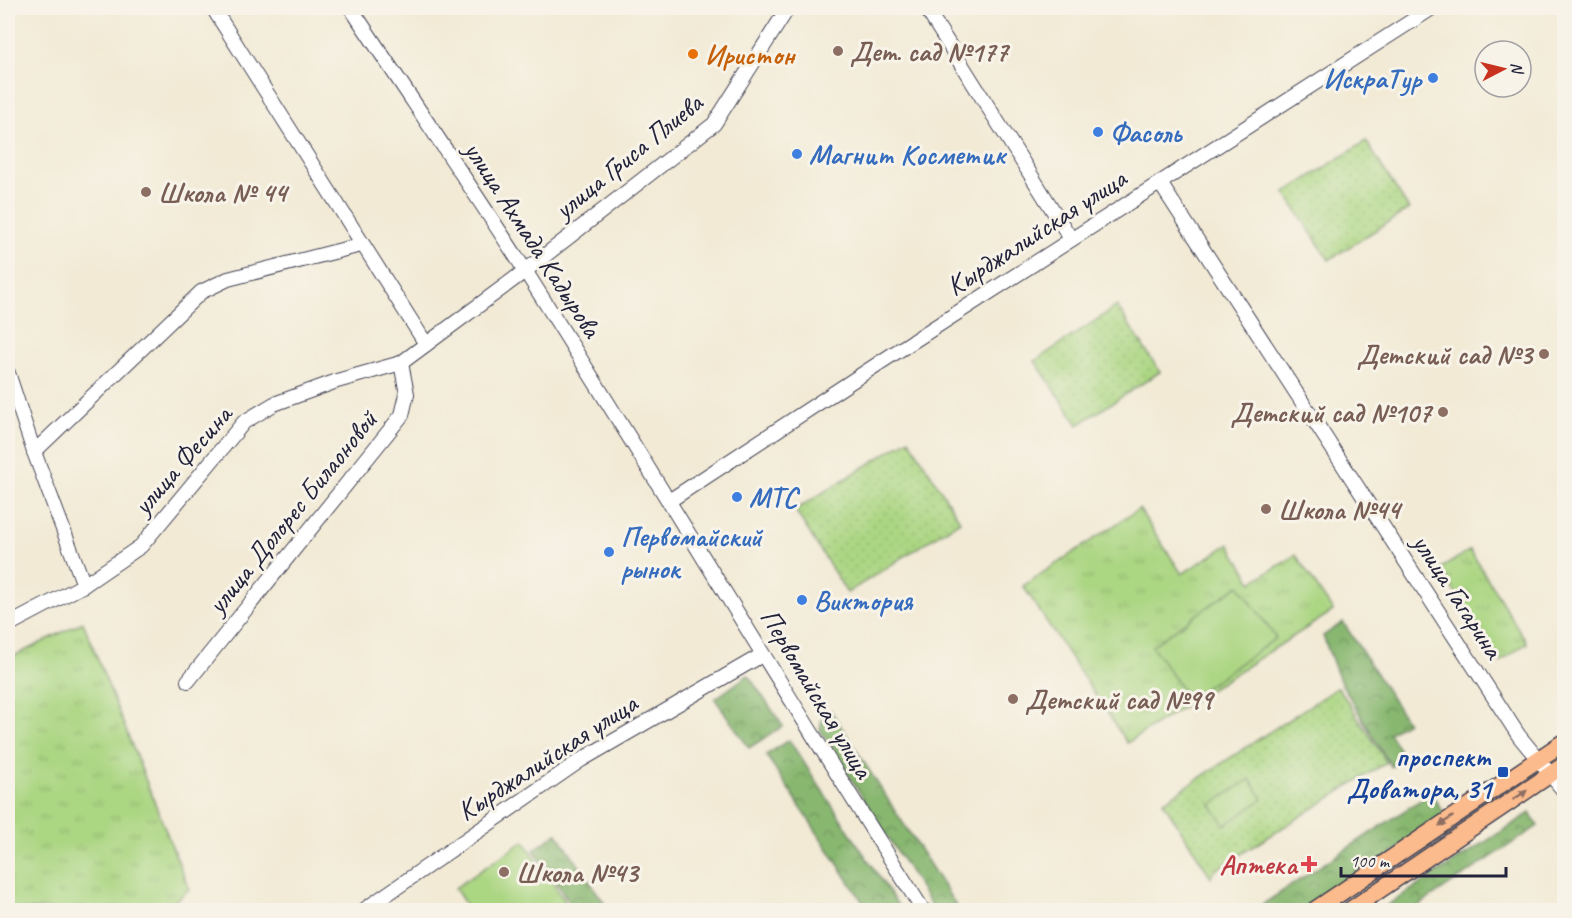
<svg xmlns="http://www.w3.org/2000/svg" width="1572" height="918" font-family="Caveat,sans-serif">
	<defs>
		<pattern id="grass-tufts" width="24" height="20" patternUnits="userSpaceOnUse" patternTransform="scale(1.5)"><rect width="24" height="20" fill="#abd682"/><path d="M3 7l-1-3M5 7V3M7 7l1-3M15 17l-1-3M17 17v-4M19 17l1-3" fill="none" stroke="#93b771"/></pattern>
		<pattern id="forest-crowns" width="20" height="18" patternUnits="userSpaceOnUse" patternTransform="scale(1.5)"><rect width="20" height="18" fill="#88b770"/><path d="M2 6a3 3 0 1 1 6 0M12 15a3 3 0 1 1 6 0" fill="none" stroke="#6f945d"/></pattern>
		<pattern id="park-dots" width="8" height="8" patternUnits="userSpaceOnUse" patternTransform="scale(1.5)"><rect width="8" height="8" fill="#abd682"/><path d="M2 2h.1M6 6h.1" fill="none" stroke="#93b771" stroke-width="1.8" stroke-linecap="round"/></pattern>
	</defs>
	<rect width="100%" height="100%" fill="#f7f3e8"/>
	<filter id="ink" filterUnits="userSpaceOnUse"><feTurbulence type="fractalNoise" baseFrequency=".0167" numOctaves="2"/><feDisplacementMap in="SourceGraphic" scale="12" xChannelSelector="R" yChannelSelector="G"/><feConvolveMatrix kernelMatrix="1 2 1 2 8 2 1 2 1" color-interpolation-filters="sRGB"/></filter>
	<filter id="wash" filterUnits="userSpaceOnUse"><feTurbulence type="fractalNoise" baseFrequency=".008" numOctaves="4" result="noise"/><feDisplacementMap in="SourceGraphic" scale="24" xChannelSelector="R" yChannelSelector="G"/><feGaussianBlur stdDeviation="1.35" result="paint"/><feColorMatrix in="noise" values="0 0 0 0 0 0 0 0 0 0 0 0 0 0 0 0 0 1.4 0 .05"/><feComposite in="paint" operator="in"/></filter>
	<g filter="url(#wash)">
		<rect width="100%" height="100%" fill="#f2ead5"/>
		<g fill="url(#grass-tufts)" stroke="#667c5e" stroke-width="1.5">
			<polygon points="1139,509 1182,574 1229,544 1252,582 1296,555 1333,611 1127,743 1023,586"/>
			<polygon points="1470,550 1527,643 1500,662 1440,569"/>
			<polygon points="83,622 189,889 165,910 8,910 8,659"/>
		</g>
		<g fill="url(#forest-crowns)" stroke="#556c56" stroke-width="1.5">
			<polygon points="1343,622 1407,722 1389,733 1405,759 1391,767 1340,681 1323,636"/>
			<polygon points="748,675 783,726 749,748 715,699"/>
			<polygon points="831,710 831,711 959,910 934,910 820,730 822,717"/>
			<polygon points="789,740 901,910 868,910 766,755"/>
			<polygon points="1431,793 1447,818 1302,910 1254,910"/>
			<polygon points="1530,813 1538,826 1412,910 1380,910"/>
			<polygon points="557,833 609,910 575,910 534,850"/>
		</g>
		<g fill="url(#park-dots)" stroke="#667c5e" stroke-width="1.5">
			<polygon points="1366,141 1409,209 1329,260 1285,193"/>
			<polygon points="1117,306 1160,372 1078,425 1035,361"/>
			<polygon points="909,439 960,521 847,593 795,510"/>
			<polygon points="1338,687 1387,762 1214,871 1211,877 1163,802"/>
		</g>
		<g fill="#abd682" stroke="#667c5e" stroke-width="1.5">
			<polygon points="1239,585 1276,638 1189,699 1152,646"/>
			<polygon points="1250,779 1263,799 1225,825 1211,805"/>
			<polygon points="524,841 571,910 469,910 455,888"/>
		</g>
	</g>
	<g filter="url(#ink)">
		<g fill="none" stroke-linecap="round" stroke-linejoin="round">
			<g stroke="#414052" stroke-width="16">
				<g id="minor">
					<polyline points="213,8 426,344"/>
					<path d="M351,8c58,88 118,175 175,264 134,212 262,427 397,638"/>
					<polyline points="926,8 1071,239"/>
					<polyline points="1160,183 1519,736 1564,791"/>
					<polyline points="8,373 34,452 84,585"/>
					<polyline points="34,452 201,292 228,279 361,245"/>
					<polyline points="669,501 887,358 1432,8"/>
					<polyline points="8,625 84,585 141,546 244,422 274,404 337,381 401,363 525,271 714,124 788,8"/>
					<polyline points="188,681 402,415 407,394 401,363"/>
					<polyline points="364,910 581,760 762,655"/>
				</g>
			</g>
			<g stroke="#414052" stroke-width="19">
				<g id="major">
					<polyline points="1315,910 1564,742"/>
					<polyline points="1350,910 1564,765"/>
				</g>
			</g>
			<use href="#minor" stroke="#fff" stroke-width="14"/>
			<use href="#major" stroke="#fbbb8c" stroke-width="16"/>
		</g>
		<defs><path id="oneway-solid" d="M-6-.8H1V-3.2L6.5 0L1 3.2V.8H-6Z" transform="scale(1.5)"/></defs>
		<g fill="#8e6e64">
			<use href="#oneway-solid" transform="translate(1520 795) rotate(-34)"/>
			<use href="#oneway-solid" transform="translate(1446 821) rotate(146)"/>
		</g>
	</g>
	<g fill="#8d6e63" stroke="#f7f3e8" stroke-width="2">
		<circle cx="838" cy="51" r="6"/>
		<circle cx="146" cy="192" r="6"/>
		<circle cx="1544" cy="354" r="6"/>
		<circle cx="1443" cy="412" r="6"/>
		<circle cx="1266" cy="509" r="6"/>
		<circle cx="1013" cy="699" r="6"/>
		<circle cx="504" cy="872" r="6"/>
	</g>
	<circle fill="#e8710a" stroke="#f7f3e8" stroke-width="2" cx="693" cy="54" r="6"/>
	<g fill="#3f7fe0" stroke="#f7f3e8" stroke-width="2">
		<circle cx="1433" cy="78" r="6"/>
		<circle cx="1098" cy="132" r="6"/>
		<circle cx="797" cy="154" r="6"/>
		<circle cx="737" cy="497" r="6"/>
		<circle cx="609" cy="552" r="6"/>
		<circle cx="802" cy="600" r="6"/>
	</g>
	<rect fill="#1a4fb4" stroke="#f7f3e8" stroke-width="2" x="1497" y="766" width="12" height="12" rx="3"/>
	<path fill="#e0444e" stroke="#f7f3e8" stroke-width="2" d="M1306 855h6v6h6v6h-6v6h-6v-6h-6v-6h6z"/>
	<g text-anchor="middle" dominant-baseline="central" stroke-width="6" stroke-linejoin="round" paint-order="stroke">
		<g font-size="28" font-weight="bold" fill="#785e54" stroke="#f7f3e8" text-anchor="start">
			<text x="850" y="51">Дет. сад №177</text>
			<text x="158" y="192">Школа № 44</text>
			<text x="1532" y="354" text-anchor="end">Детский сад №3</text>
			<text x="1431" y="412" text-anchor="end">Детский сад №107</text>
			<text x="1278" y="509">Школа №44</text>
			<text x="1025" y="699">Детский сад №99</text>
			<text x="516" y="872">Школа №43</text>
		</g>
		<g font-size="28" font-weight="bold" fill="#c56008" stroke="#f7f3e8" text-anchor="start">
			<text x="705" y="54">Иристон</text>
		</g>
		<g font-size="28" font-weight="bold" fill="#366cbe" stroke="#f7f3e8" text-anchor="start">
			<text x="1421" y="78" text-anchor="end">ИскраТур</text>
			<text x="1110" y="132">Фасоль</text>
			<text x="809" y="154">Магнит Косметик</text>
			<text x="749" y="497">МТС</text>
			<text x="621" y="536">Первомайский<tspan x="621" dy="32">рынок</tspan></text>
			<text x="814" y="600">Виктория</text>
		</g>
		<g font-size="28" fill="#22223b" stroke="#f7f3e8">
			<text transform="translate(628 156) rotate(-39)">улица Гриса Плиева</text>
			<text transform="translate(1036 232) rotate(-33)">Кырджалийская улица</text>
			<text transform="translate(533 239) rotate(57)">улица Ахмада Кадырова</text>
			<text transform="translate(182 460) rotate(-49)">улица Фесина</text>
			<text transform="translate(292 512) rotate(-51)">улица Долорес Билаоновой</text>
			<text transform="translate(1458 596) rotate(57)">улица Гагарина</text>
			<text transform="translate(817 693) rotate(59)">Первомайская улица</text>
			<text transform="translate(547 757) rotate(-33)">Кырджалийская улица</text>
		</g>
		<g font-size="28" font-weight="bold" fill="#164399" stroke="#f7f3e8" text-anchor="end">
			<text x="1491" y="756">проспект<tspan x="1491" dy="32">Доватора, 31</tspan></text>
		</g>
		<g font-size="28" font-weight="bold" fill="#be3a42" stroke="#f7f3e8" text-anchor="end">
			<text x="1297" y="864">Аптека</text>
		</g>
	</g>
	<rect width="1572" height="918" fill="none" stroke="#f7f3e8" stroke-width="30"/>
	<g transform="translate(1503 69) rotate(83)"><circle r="28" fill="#f7f3e8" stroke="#a29fa3" stroke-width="1.5"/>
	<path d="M0-4.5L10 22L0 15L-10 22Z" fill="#c8321e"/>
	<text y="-9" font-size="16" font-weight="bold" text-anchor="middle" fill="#22223b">N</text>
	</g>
	<path d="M1341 867v9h165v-9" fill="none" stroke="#22223b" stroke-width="3"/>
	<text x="1350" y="867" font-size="18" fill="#22223b" stroke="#f7f3e8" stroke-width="4.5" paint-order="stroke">100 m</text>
</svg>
